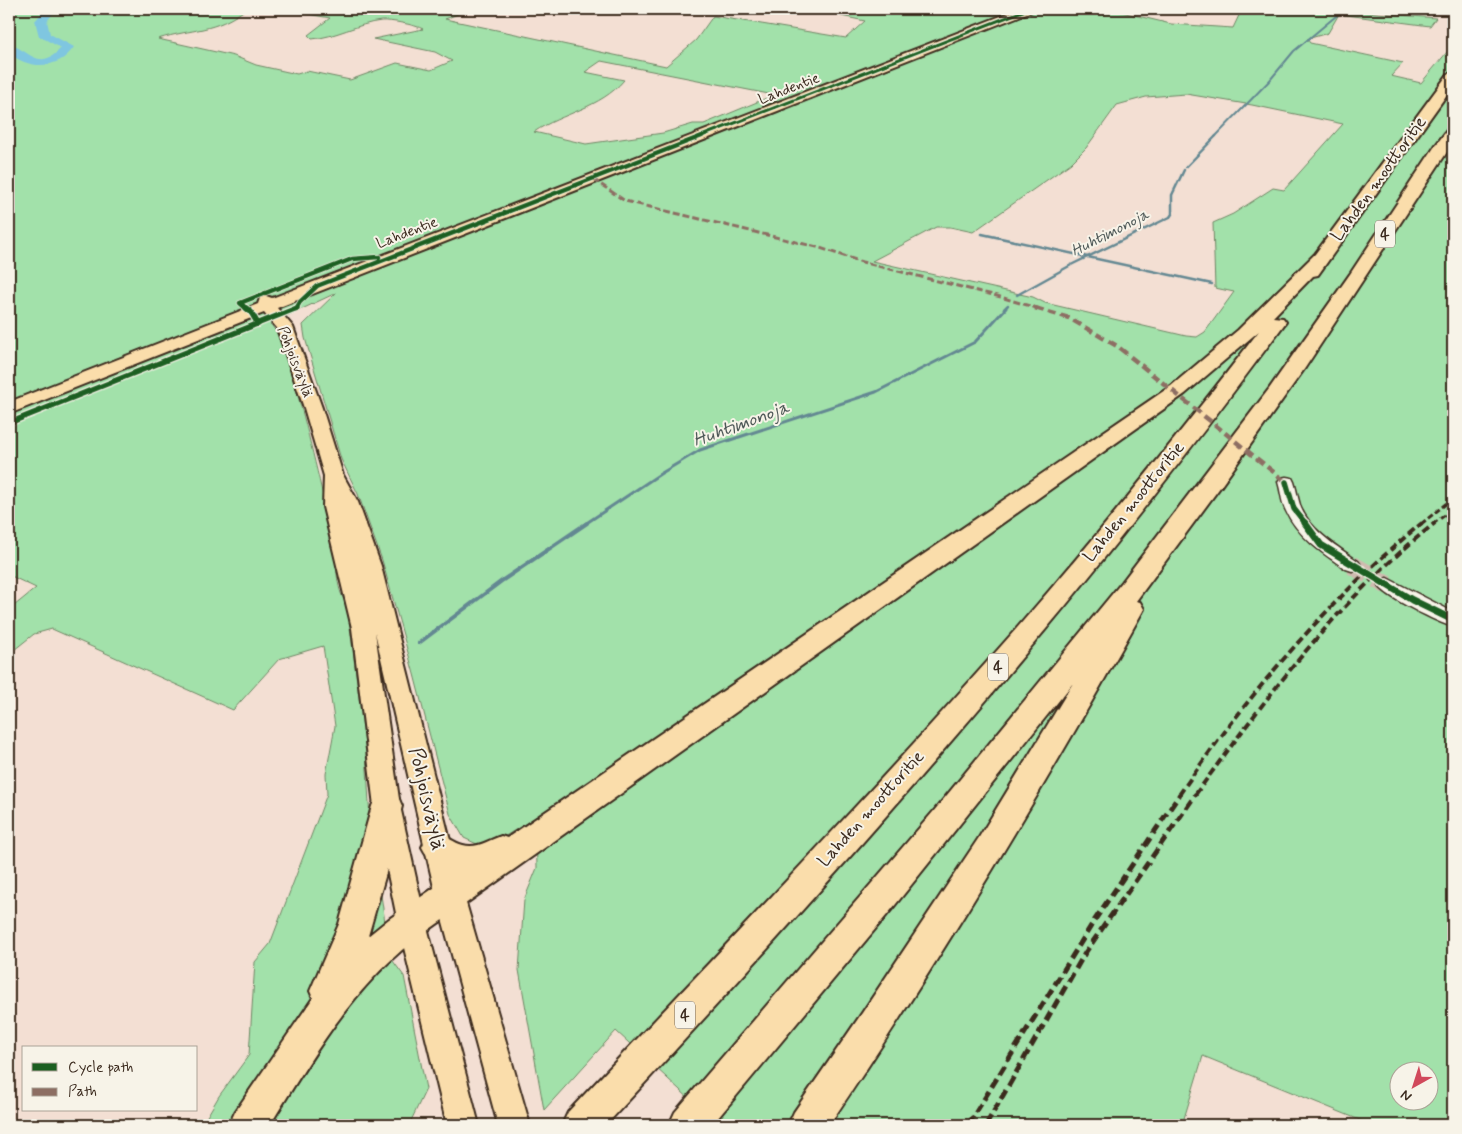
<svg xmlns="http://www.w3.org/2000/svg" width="1462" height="1134" font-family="Mynerve,sans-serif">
	<rect width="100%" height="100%" fill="#f3dfd3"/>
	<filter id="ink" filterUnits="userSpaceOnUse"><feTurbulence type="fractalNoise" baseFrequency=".02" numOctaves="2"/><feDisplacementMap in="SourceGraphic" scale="10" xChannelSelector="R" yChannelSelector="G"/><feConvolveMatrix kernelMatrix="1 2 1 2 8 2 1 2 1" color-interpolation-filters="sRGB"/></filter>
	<g filter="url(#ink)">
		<path fill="#a2e1aa" stroke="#6e8664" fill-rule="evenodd" d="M9,9h237c-32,24 -53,19 -88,30l76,17 22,9 41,9 10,-3 43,9 47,-17 34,7 21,-9 -17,-9 -62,-13 50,-10c-7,-4 -33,-9 -42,-8 -24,3 -45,16 -69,18l-4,-4 22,-17 -50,-9h191l-26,10 221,47 30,-26 17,-24 133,22 19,-17 -24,-5 2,-7h123l28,6 19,-6h96l62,15 62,4 9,-19h111v2l83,7 -6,8 -91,-12 -11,19 -21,6 3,4 93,20 -12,13 30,7 32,-38v1080h-81l-169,-69 -21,69h-464l-102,-94 -72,79 -25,-140 5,-70 13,-32 -1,-51 -45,28h-12l-15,-7 -14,-24 -36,-140 -32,-114 -24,-66 -17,-35 -36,-121 -2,-13 33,-32 -66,31c18,11 57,188 63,218 5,20 1,46 14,62l19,149 4,66 20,138 14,19 22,113 -17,36h-207l17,-29 30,-41 6,-93 15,-18 57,-150 -1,-20 9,-48 -12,-80 -44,13 -46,51 -181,-81 -18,5 -25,20v-44l27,-22 -27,-13zM601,61l173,34 -70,29h-11l-30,9 -77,11 -52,-12c28,-19 67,-24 90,-52l-39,-8zM1186,94l66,11 91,19 -59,66 -11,-2 -40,26 -20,9 2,65 19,4 -29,40 -8,5 -11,-1 -111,-26 -30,-7 -12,-6 -161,-36 64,-34h14l23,5 98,-69 15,-15 31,-43 29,-8zM1400,1072h30v30h-30z"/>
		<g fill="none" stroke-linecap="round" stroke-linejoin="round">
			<polyline stroke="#648892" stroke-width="2" points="1215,137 1270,80 1294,51 1342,11"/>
			<g stroke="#648892" stroke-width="2.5">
				<polyline points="1186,167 1216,136"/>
				<polyline points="982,234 1212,284"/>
				<polyline points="1017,295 1073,264 1170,217 1172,214 1172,195 1184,170"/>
				<polyline points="1004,309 1008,305"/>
			</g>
			<polyline stroke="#648892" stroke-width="3" points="585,524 660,474 700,450 876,392 975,342 1006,308"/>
			<polyline stroke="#648892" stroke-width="4" points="419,643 503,580 587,523"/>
			<path fill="#7fc6e0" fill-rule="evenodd" d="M45,9h12l-10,12 3,13 24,13c-15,23 -45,23 -65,6v-9c19,5 30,29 52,4l-22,-12 -4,-15z"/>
			<polyline stroke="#cebbaf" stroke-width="19" stroke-dasharray="19 9" stroke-linecap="butt" points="1352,565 1387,585"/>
			<g stroke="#3b2a1e" stroke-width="3">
				<g id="minor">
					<path d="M1286,477l6,1 2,4c3,9 4,18 7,26 11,24 37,39 57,53l3,4 -3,4 -6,2 -6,-2c-24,-16 -49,-33 -61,-60 -4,-9 -4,-18 -7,-27l2,-4z"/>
					<path d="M1387,578l66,34v15c-14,-4 -68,-30 -75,-42l3,-5z"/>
				</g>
			</g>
			<g stroke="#3b2a1e" stroke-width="4">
				<polygon id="major" points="1019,9 1033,9 1032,11 277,308 293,327 322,408 343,475 358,502 381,566 464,896 530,1125 498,1125 436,896 375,632 400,806 426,923 479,1125 447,1125 398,923 374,806 352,628 323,507 324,476 304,408 277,328 264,313 9,414 9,402 258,304 260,298 266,296 272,298"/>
			</g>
			<g stroke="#3b2a1e" stroke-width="4">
				<g id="highway">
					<path d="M1453,73v13l-135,189 -5,1 -40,41 10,1 3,4 -3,4c-80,107 -161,213 -247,315 -138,166 -283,325 -430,484h-44l6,-13c151,-160 304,-319 449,-484 84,-96 164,-196 242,-297l-74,63 -772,547c-62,49 -103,119 -143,184h-41l6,-13 78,-114 -3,-7 29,-67 33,-118 4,-9 11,-4 11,4 4,9 -17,71 -17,59 21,-17 68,-47c-15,-5 -28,-10 -35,-25l5,-10 11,-4c9,3 16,10 25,12 14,4 26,-5 38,-9l6,2 664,-452 67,-56 77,-76 133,-180z"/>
					<path d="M1453,128v15l-148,225 -84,118 -85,115 4,1 4,7c-98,176 -202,349 -315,516h-41l6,-13 68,-99 116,-174 95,-156 -181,226 -180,216h-43l6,-13 258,-300 189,-230 147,-193 81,-115 85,-128 13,-17z"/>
				</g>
			</g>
			<use href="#minor" fill="#f7f3e8" fill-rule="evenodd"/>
			<use href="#major" fill="#faddab" fill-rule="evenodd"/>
			<use href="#highway" fill="#faddab" fill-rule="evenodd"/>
			<g stroke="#3b2a1e" stroke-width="3" stroke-dasharray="6 3" stroke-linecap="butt">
				<polyline points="1421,524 1453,498"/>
				<polyline points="1433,524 1453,509"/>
			</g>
			<g stroke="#3b2a1e" stroke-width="4" stroke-dasharray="8 4" stroke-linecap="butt">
				<path d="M1179,795c69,-100 149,-195 243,-272"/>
				<path d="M1195,795c72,-98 144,-196 240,-272"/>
			</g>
			<g stroke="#3b2a1e" stroke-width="5" stroke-dasharray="10 5" stroke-linecap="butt">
				<polyline points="968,1125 1094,921 1180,794"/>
				<polyline points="986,1125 1085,953 1196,794"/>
			</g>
			<polyline stroke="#8d6e63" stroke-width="3" stroke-dasharray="7 3" stroke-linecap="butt" points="593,179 625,201 817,247 862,262 997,296 1040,309"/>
			<polyline stroke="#8d6e63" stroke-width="4.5" stroke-dasharray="9 4.5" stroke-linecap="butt" points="1035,308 1069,318 1117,346 1286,482"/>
			<g stroke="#f7f3e8" stroke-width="5">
				<polyline id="cycleway-far3" points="699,137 1028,9"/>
			</g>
			<g stroke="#f7f3e8" stroke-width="6">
				<g id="cycleway-far2">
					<polyline points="247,309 240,303 352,259 379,257"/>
					<polyline points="296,309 300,302 317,286 702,136"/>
				</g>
			</g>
			<g stroke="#f7f3e8" stroke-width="8">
				<g id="cycleway-far1">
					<polyline points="246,308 251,312 258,324"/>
					<polyline points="9,423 297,308"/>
					<polyline points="1286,482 1294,509 1306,524"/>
				</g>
			</g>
			<g stroke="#f7f3e8" stroke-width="10">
				<polyline id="cycleway" points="1305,523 1321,545 1412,600 1453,620"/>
			</g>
			<use href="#cycleway-far3" stroke="#1b5e20" stroke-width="3"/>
			<use href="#cycleway-far2" stroke="#1b5e20" stroke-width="4.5"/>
			<use href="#cycleway-far1" stroke="#1b5e20" stroke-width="5.5"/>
			<use href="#cycleway" stroke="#1b5e20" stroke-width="7"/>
		</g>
	</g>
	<g text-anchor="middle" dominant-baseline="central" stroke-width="4" stroke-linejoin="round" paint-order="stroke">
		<g font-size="15" fill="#3b2a1e" stroke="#f7f3e8">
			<text transform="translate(789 89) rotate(-21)">Lahdentie</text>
			<text transform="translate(407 233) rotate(-21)">Lahdentie</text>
			<text transform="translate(295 362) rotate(69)">Pohjoisväylä</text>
		</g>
		<g font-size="16" font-style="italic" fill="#4f5958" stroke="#f7f3e8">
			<text transform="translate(1110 233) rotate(-27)">Huhtimonoja</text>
		</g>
		<g fill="#f7f3e8" stroke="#73665b" stroke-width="1">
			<rect x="1375" y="220.5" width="20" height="27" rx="4"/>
			<rect x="988" y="653.5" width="20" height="27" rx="4"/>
			<rect x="675" y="1001.5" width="20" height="27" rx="4"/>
		</g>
		<g font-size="16" font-weight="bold" fill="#3b2a1e">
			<text x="1385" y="234">4</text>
			<text x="998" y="667">4</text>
			<text x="685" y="1015">4</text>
		</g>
		<g font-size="18" fill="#3b2a1e" stroke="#f7f3e8">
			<text transform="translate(1379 179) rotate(-54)">Lahden moottoritie</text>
			<text transform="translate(1134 502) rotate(-51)">Lahden moottoritie</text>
			<text transform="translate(871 809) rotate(-48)">Lahden moottoritie</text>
		</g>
		<g font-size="19" font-style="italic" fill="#4f5958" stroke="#f7f3e8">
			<text transform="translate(741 424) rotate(-20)">Huhtimonoja</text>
		</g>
		<g font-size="21" fill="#3b2a1e" stroke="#f7f3e8">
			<text transform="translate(427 799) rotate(77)">Pohjoisväylä</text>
		</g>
	</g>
	<rect width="1462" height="1134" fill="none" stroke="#f7f3e8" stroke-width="30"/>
	<rect x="15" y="15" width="1432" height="1104" fill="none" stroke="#3b2a1e" stroke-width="2" filter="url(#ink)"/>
	<rect x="22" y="1046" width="175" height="65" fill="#f7f3e8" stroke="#aca397"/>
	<rect x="32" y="1063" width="25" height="8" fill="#1b5e20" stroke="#aca397"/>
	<text x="68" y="1072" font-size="15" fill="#3b2a1e">Cycle path</text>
	<rect x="32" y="1088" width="25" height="8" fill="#8d6e63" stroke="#aca397"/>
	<text x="68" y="1096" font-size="15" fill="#3b2a1e">Path</text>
	<g transform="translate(1414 1086) rotate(219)"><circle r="24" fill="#f7f3e8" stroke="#aca397"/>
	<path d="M0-4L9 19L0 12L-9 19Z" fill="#d1495b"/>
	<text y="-8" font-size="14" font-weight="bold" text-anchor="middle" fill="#3b2a1e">N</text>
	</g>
</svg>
